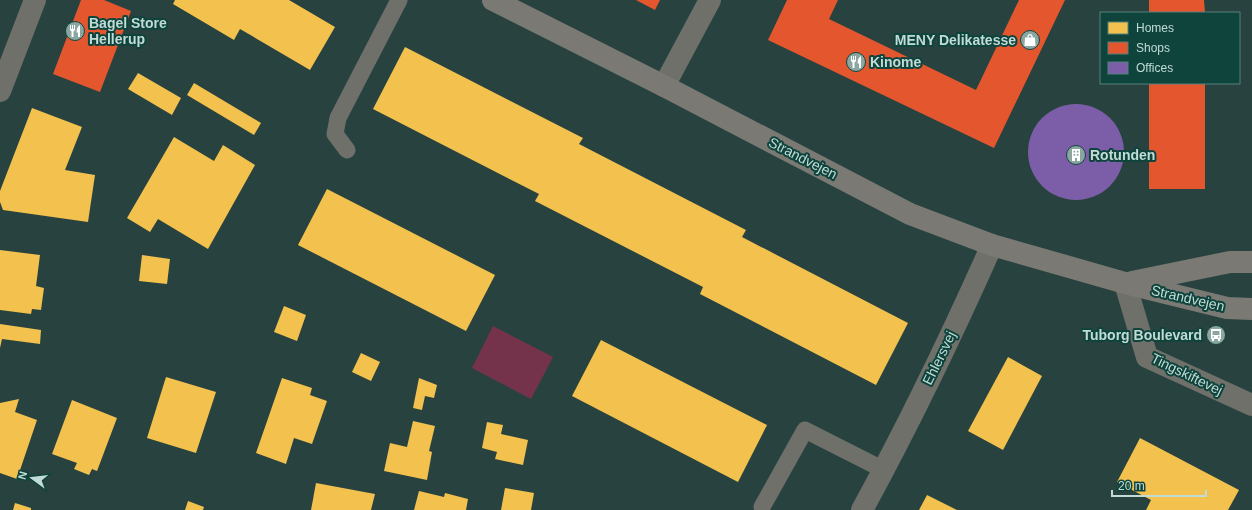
<svg xmlns="http://www.w3.org/2000/svg" width="1252" height="510" font-family="Arial,sans-serif">
	<rect width="100%" height="100%" fill="#28433f"/>
	<polygon fill="#74334a" points="493,326 553,357 531,399 472,368"/>
	<g fill="#f2c14e">
		<polygon points="175,0 289,0 335,27 310,70 240,29 234,40 173,4"/>
		<polygon points="405,47 583,138 579,144 746,230 742,237 908,323 876,385 700,294 703,287 535,201 539,194 373,109"/>
		<polygon points="138,73 181,98 172,115 128,89"/>
		<polygon points="194,83 261,123 254,135 187,95"/>
		<polygon points="32,108 82,127 65,170 95,175 88,222 3,210 0,202 0,191"/>
		<polygon points="174,137 214,161 223,145 255,165 208,249 158,219 150,232 127,218"/>
		<polygon points="327,189 495,275 466,331 298,245"/>
		<polygon points="0,250 40,255 36,286 44,288 41,310 32,309 31,314 0,310"/>
		<polygon points="142,255 170,259 167,284 139,281"/>
		<polygon points="284,306 306,315 297,341 274,332"/>
		<polygon points="0,324 41,330 40,344 2,339 0,348"/>
		<polygon points="601,340 767,425 738,482 572,396"/>
		<polygon points="361,353 380,362 371,381 352,372"/>
		<polygon points="1008,357 1042,376 1003,450 968,431"/>
		<polygon points="166,377 216,392 196,453 147,438"/>
		<polygon points="282,378 312,388 310,395 327,401 312,444 294,438 286,464 256,453"/>
		<polygon points="419,378 437,385 434,398 425,396 422,410 413,408"/>
		<polygon points="19,399 15,412 37,420 17,479 0,473 0,403"/>
		<polygon points="72,400 117,418 97,471 92,469 89,475 74,469 77,463 52,454"/>
		<polygon points="413,421 435,426 429,451 432,452 427,480 384,471 390,443 407,447"/>
		<polygon points="487,422 503,425 501,434 528,440 523,465 495,459 497,452 482,448"/>
		<polygon points="1140,438 1239,490 1228,510 1146,510 1151,500 1117,482"/>
		<polygon points="316,483 375,494 371,510 311,510"/>
		<polygon points="505,488 534,493 531,510 501,510"/>
		<polygon points="419,491 444,497 445,493 468,499 466,510 414,510"/>
		<polygon points="927,495 957,510 919,510"/>
		<polygon points="188,501 204,507 203,510 185,510"/>
		<polygon points="15,503 31,508 31,510 13,510"/>
	</g>
	<g fill="#e4572e">
		<polygon points="81,0 104,0 131,11 100,92 53,74"/>
		<polygon points="636,0 660,0 655,10"/>
		<polygon points="787,0 838,0 829,19 976,90 1019,0 1065,0 994,148 768,40"/>
		<polygon points="1149,0 1204,0 1205,13 1149,13"/>
		<rect x="1149" y="83" width="56" height="106"/>
	</g>
	<circle fill="#7b5ea7" cx="1076" cy="152" r="48"/>
	<g fill="none" stroke-linecap="round" stroke-linejoin="round">
		<g stroke="#70706b" stroke-width="17">
			<polyline points="347,150 335,134 338,118 399,0"/>
			<polyline points="762,507 805,430 884,470"/>
		</g>
		<g stroke="#70706b" stroke-width="22">
			<polyline points="664,86 710,0"/>
			<polyline points="0,91 35,0"/>
			<polyline points="1125,283 1147,357 1252,405"/>
			<path d="M862,510c47,-86 90,-175 130,-265"/>
		</g>
		<g stroke="#7a7974" stroke-width="22">
			<polyline points="493,0 664,86 910,214 992,245 1125,283 1227,308 1252,309"/>
			<polyline points="1132,282 1230,262 1252,262"/>
		</g>
	</g>
	<defs>
		<g id="restaurant-disc" transform="scale(1)"><circle r="9.5" fill="#8ba6a1" stroke="#0f443d"/><path d="M-5-6h1v4h1v-4h1v4h1v-4h1v5L-1.5 .5V6h-2V.5L-5-1ZM5-6V6H3V1.5H1.5Q1.5-4 5-6Z" fill="#fff"/></g>
		<g id="shop-disc" transform="scale(1)"><circle r="9.5" fill="#8ba6a1" stroke="#0f443d"/><path d="M-5-2.5h2.3a2.7 3.5 0 0 1 5.4 0H5L5.5 6h-11ZM-1.5-2.5h3a1.5 2.3 0 0 0-3 0Z" fill="#fff"/></g>
		<g id="building-disc" transform="scale(1)"><circle r="9.5" fill="#8ba6a1" stroke="#0f443d"/><path d="M-4-6H4V6H1V3H-1V6H-4ZM-2.5-4.3h1.7v1.8h-1.7ZM.8-4.3h1.7v1.8H.8ZM-2.5-1h1.7V.8h-1.7ZM.8-1h1.7V.8H.8Z" fill="#fff"/></g>
		<g id="bus-disc" transform="scale(1)"><circle r="9.5" fill="#8ba6a1" stroke="#0f443d"/><path d="M-5-6H5V4H4V6H2V4H-2V6H-4V4H-5ZM-3.5-4V0h7V-4ZM-3.5 1.2v1.5H-2V1.2ZM2 1.2v1.5H3.5V1.2Z" fill="#fff"/></g>
	</defs>
	<g fill-rule="evenodd">
		<use href="#restaurant-disc" x="75" y="31"/>
		<use href="#shop-disc" x="1030" y="40"/>
		<use href="#restaurant-disc" x="856" y="62"/>
		<use href="#building-disc" x="1076" y="155"/>
		<use href="#bus-disc" x="1216" y="335"/>
	</g>
	<g text-anchor="middle" dominant-baseline="central" stroke-width="4" stroke-linejoin="round" paint-order="stroke">
		<g font-size="14" font-weight="bold" fill="#c1dbd6" stroke="#0f443d" text-anchor="start">
			<text x="89" y="23">Bagel Store<tspan x="89" dy="16">Hellerup</tspan></text>
			<text x="1016" y="40" text-anchor="end">MENY Delikatesse</text>
			<text x="870" y="62">Kinome</text>
			<text x="1090" y="155">Rotunden</text>
			<text x="1202" y="335" text-anchor="end">Tuborg Boulevard</text>
		</g>
		<g font-size="14" fill="#c1dbd6" stroke="#0f443d">
			<text transform="translate(803 158) rotate(27)">Strandvejen</text>
			<text transform="translate(1188 298) rotate(13)">Strandvejen</text>
			<text transform="translate(939 358) rotate(-64)">Ehlersvej</text>
			<text transform="translate(1187 374) rotate(26)">Tingskiftevej</text>
		</g>
	</g>
	<rect x="1100" y="12" width="140" height="72" fill="#0f443d" stroke="#56807a"/>
	<rect x="1108" y="22" width="20" height="12" fill="#f2c14e" stroke="#56807a"/>
	<text x="1136" y="32" font-size="12" fill="#c1dbd6">Homes</text>
	<rect x="1108" y="42" width="20" height="12" fill="#e4572e" stroke="#56807a"/>
	<text x="1136" y="52" font-size="12" fill="#c1dbd6">Shops</text>
	<rect x="1108" y="62" width="20" height="12" fill="#7b5ea7" stroke="#56807a"/>
	<text x="1136" y="72" font-size="12" fill="#c1dbd6">Offices</text>
	<g transform="translate(32 478) rotate(285)" stroke="#0f443d" stroke-width="3" paint-order="stroke">
	<path d="M0-3L7 15L0 10L-7 15Z" fill="#c1dbd6"/>
	<text y="-6" font-size="11" font-weight="bold" text-anchor="middle" fill="#c1dbd6">N</text>
	</g>
	<path d="M1112 490v6h94v-6" fill="none" stroke="#c1dbd6" stroke-width="2"/>
	<text x="1118" y="490" font-size="12" fill="#c1dbd6" stroke="#0f443d" stroke-width="3" paint-order="stroke">20 m</text>
</svg>
